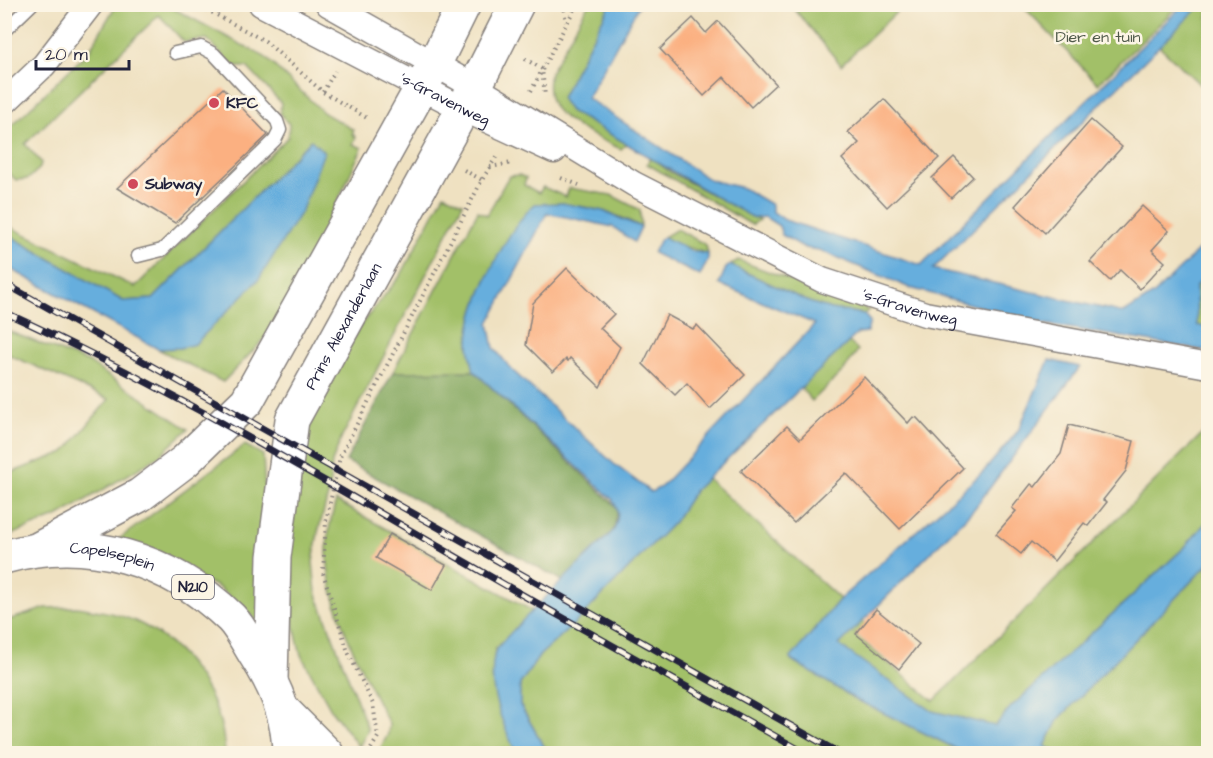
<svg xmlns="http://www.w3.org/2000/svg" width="1213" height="758" font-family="'Architects Daughter',sans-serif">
	<rect width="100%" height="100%" fill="#fcf5e5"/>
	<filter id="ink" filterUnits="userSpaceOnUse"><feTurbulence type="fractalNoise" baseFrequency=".0167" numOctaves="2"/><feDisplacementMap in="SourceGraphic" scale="12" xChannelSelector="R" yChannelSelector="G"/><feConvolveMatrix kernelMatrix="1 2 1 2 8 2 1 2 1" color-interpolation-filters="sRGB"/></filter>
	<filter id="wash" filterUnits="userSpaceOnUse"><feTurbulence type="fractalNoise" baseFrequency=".008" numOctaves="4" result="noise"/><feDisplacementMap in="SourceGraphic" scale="24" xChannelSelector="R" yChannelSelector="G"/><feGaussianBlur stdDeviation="1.35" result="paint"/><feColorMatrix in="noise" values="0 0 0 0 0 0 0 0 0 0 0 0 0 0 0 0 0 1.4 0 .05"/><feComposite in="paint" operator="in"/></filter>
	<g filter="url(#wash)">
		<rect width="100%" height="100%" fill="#efe1c1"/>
		<g fill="#a2c067" stroke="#627151" stroke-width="1.5">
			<polygon points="116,5 167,5 265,57 324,113 354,130 352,134 356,137 353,144 362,148 304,276 276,327 223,382 158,349 180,348 311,140 153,299 123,301 5,233 4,224 135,287 288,137 289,124 280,114 281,103 247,67 234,67 207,39 184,42 159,15 25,144 41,162 40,168 28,179 16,180 5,170 5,132 89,51"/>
			<path d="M588,5h22l-49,93 9,13 57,32 -6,6c-18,-8 -48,-23 -62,-36 -11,-10 -12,-27 -9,-40z"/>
			<polygon points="791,5 904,5 841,65"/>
			<polygon points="1022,5 1179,5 1098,84"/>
			<polygon points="1191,5 1208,5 1208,92 1154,41"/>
			<polygon points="650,157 670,172 759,220 752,225 647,164"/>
			<path d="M519,175l7,3 -2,7 15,8 4,-6 23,10 3,-9 42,7 29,15 1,17c-33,-19 -68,-24 -106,-23 -27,25 -66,101 -66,139 1,9 3,19 5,28l-81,1 85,-161 9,4 19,-34 4,-5z"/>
			<polygon points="444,194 463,203 341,439 332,462 329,492 318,532 313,562 316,592 368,730 359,747 332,711 301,655 284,584 305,432 359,327 401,275"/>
			<polygon points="677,229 706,245 708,254 667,241 664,237"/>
			<polygon points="1208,259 1208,337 1170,328"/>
			<polygon points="738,260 869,310 864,314 831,309 809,302 730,265"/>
			<polygon points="5,330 88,362 188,429 158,457 59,516 5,537 5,475 65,452 109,399 5,353"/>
			<polygon points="849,342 858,350 844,370 812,401 800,387"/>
			<polygon points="1208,428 1208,520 1185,547 1010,708 995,727 932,711 838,645 862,621 866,624 855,635 934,701"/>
			<polygon points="245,445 263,455 265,493 259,547 262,625 218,587 119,539"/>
			<polygon points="707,478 840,599 790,659 855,699 965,753 548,753 520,705 520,684 540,655 573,625 674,522 694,491"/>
			<path d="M336,501l197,110 -38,38 -3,30 24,74h-138l10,-19 1,-10c-25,-49 -62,-117 -62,-173 0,-17 4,-34 9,-50z"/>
			<polygon points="1208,564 1208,753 1057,754 1045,746 1058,720"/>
			<path d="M76,607c21,3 40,6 59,14 50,23 88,78 90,132h-220v-132l41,-13z"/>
		</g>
		<polygon fill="#81a65c" stroke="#52644c" stroke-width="1.5" points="474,371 618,508 614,530 563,581 346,461 393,372"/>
		<g fill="#66aedd" stroke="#44688c" stroke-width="1.5">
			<path d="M610,5h29l-52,93 123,82 33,8 29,17v6l13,9 136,45 262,-260h18l-268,264 191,44 30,-19 54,-53v31l-12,14 1,39 11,3v23l-163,-27 -135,-36 -91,-38 -14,-2 -23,-13 -3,-9 -14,-9 -11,1c-62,-34 -122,-72 -184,-107l-9,-13z"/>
			<polygon points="311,140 324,152 302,210 259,279 195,344 180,348 158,349 5,266 5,233 123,301 153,299"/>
			<path d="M562,203l41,8 38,16 -7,15 -21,-15 -66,-14 -58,110 5,25 18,22 102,94 37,28 10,-5 154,-163 -96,-40 7,-16 4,-3 79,37 22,7 33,5 6,8 -3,10 -9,1 -164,158 -20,31 -101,103 -33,30 -20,29v21l28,48h-32c-14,-31 -30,-65 -21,-101 2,-10 104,-106 119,-122 4,-11 6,-19 -1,-30l-139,-129c-2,-9 -5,-19 -5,-28 0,-38 38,-114 66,-139z"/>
			<polygon points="664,237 691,251 708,254 708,259 700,276 653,253 660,239"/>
			<polygon points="1049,360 1080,367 974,509 839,645 932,711 995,726 1010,708 1185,547 1208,520 1208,564 1058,720 1045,746 1057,753 965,753 855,699 790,659 840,599 984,471 1018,431"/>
		</g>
		<g id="blocks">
			<g fill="#fbb081">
				<polygon points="693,18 706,33 718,21 776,84 751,107 724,77 704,96 660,49"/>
				<polygon points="223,88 268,135 175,223 117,188"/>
				<polygon points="884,99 939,158 887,207 842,159 859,143 848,132"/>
				<polygon points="1091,120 1122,147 1045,233 1015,206"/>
				<polygon points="954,157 973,177 951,198 932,178"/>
				<polygon points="1142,206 1169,231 1152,250 1165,262 1140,289 1120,270 1110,281 1090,262"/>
				<polygon points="567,268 614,314 600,328 620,347 600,387 570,358 568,361 566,359 553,372 526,345 533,303"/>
				<polygon points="667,315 693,329 697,325 745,375 710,409 687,383 675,395 643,364"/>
				<polygon points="864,377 908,423 913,417 917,418 963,468 900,529 846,473 794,523 741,471 787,426 800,439"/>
				<polygon points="1069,425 1134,441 1126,471 1103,500 1107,502 1088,526 1084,523 1054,561 1031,542 1021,554 996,534 1016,511 1012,508 1031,484 1035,487 1061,454"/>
				<polygon points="390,534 446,565 432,590 376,558"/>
				<polygon points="876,609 919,644 899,669 856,634"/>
			</g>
		</g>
	</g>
	<g filter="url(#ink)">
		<use href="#blocks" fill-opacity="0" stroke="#88827e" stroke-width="1.5"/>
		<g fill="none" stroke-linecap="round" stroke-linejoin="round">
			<g stroke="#88827e" stroke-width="15">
				<g id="lane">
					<polyline points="4,31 32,4"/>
					<polyline points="138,256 162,250 275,140 280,130 277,121 214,54 201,47 175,53"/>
				</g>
			</g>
			<g stroke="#88827e" stroke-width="27">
				<g id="street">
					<path id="s1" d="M261,4l202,105 91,42"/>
					<path id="s2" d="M328,4l147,83 159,97 188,96 103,34 283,52"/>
					<polyline points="4,103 44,65 91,4"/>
				</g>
			</g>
			<g stroke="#88827e" stroke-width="36">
				<g id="secondary">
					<polyline points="40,548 140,495 185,461 247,401 434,65 464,4"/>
					<path id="s3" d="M271,680l3,-123 18,-137 183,-333 42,-83"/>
				</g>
			</g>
			<g stroke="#88827e" stroke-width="36">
				<g id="primary">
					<path id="s4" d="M4,557c83,-24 166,2 227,61 10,10 17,26 25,38 19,29 33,61 33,98"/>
					<polyline points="282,709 327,754"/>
				</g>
			</g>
			<g stroke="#88827e" stroke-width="4" stroke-dasharray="1.5 4.5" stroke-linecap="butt">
				<polyline points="196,4 265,41 323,92 367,118"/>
				<polyline points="563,4 566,22"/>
				<polyline points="525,59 542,69 545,96"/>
				<polyline points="531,91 577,4"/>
				<polyline points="323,92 335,71"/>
				<polyline points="490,167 512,163"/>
				<polyline points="464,170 482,180"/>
				<polyline points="561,178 579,185"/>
				<polyline points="368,754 378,737 373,704 348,652 323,573 326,521 340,457 482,180 498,154"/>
			</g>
			<use href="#lane" stroke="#fff" stroke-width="12"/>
			<use href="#street" stroke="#fff" stroke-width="24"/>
			<use href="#secondary" stroke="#fff" stroke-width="33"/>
			<use href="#primary" stroke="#fff" stroke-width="33"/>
			<g stroke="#22223b" stroke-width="7">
				<g id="rail">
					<polyline points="4,283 841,754"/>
					<path d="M4,312c167,76 323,171 482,262 106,61 214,120 321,180"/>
				</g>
			</g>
			<use href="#rail" stroke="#fcf5e5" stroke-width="4.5" stroke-dasharray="14" stroke-linecap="butt"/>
		</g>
	</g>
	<g fill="#d1495b" stroke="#fcf5e5" stroke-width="2">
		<circle cx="214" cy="103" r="6"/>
		<circle cx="133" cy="184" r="6"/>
	</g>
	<g text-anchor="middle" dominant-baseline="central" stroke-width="5" stroke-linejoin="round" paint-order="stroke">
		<rect fill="#fcf5e5" stroke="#63616e" stroke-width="1.5" x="172" y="575" width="42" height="24" rx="4.5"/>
		<g font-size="15" font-weight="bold" fill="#22223b">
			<text x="193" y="587">N210</text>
		</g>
		<g font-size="16" fill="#4f594a" stroke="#fcf5e5">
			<text x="1098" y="37">Dier en tuin</text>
		</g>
		<g font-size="16" fill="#22223b" stroke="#fcf5e5">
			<text stroke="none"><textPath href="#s1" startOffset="207">'s-Gravenweg</textPath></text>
			<text stroke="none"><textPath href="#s2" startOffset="658">'s-Gravenweg</textPath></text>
			<text stroke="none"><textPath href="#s3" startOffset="368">Prins Alexanderlaan</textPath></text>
			<text stroke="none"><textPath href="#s4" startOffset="110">Capelseplein</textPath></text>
		</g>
		<g font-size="16" font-weight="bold" fill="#22223b" stroke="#fcf5e5" text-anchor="start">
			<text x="226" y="103">KFC</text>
			<text x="145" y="184">Subway</text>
		</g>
	</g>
	<rect width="1213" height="758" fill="none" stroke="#fcf5e5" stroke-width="24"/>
	<path d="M36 60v9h93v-9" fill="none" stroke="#22223b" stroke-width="3"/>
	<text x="45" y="60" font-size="18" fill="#22223b" stroke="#fcf5e5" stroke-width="4.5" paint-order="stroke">20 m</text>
</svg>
